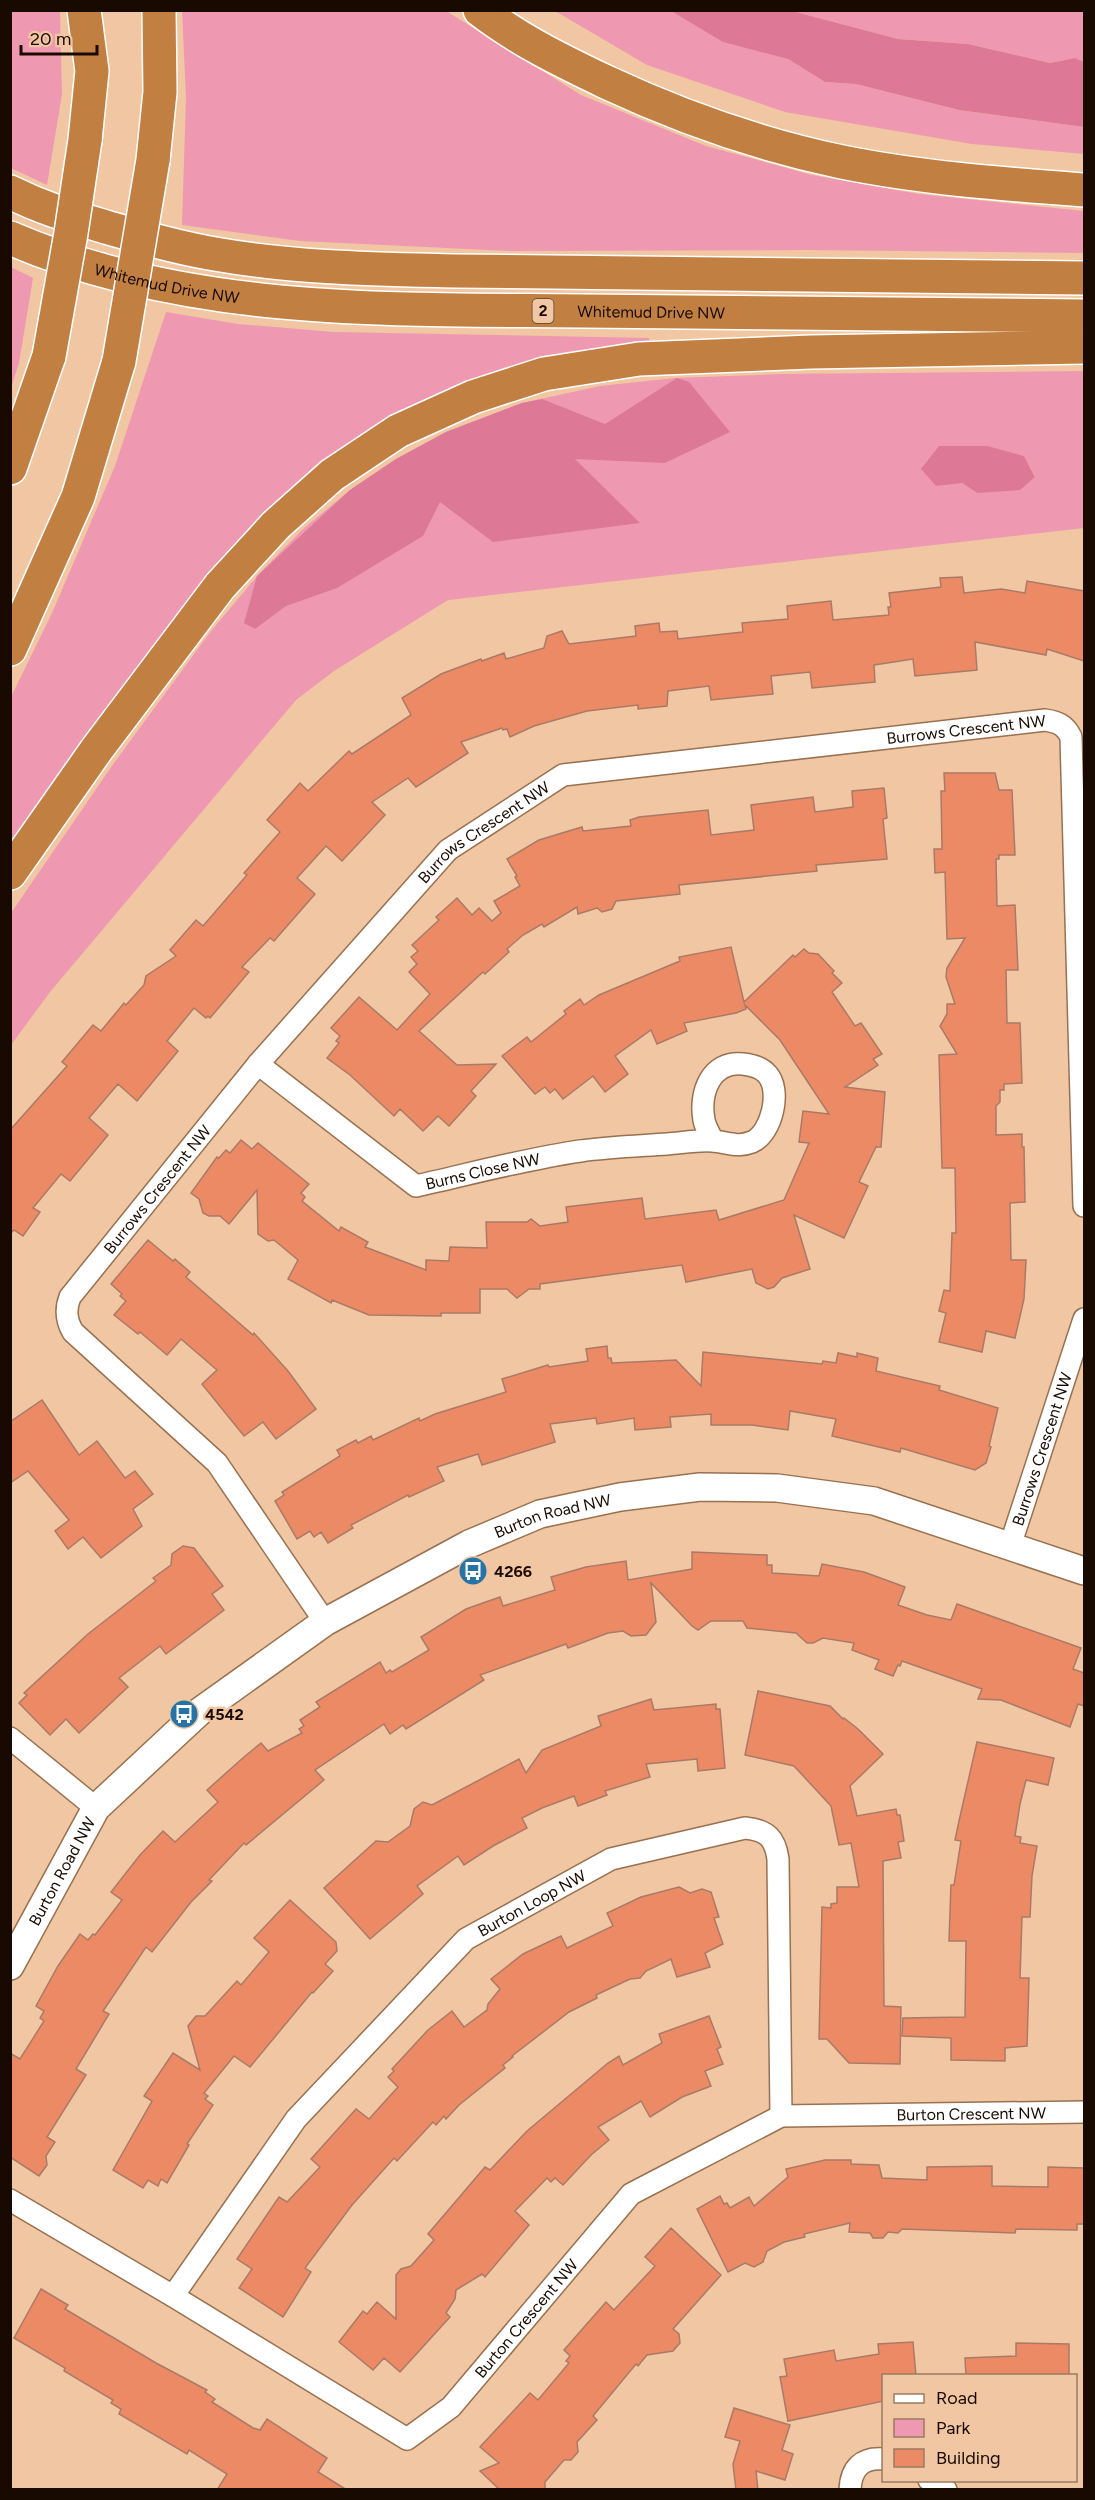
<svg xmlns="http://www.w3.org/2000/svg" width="1095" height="2500" font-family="Figtree,sans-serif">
	<rect width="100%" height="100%" fill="#f1c6a2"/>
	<g fill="#ee99b1" fill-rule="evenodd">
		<polygon points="11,10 60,11 62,94 47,185 11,168"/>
		<polygon points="182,11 446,11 581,95 706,146 812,175 919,194 1084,211 1084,253 807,250 511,251 300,241 182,225 186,97"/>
		<polygon points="555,11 671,11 723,41 788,59 825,82 856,84 959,110 1084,127 1084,154 972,144 785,112 647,65"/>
		<polygon points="792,11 1084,11 1084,62 1075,58 1050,63 968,44 898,39"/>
		<polygon points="11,267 33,278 19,363 11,388"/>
		<polygon points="166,312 238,324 334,332 649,338 649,344 350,447 11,846 10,699 52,613 115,466"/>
		<path d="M1084,371v157l-636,72 -114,71 -38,29 -246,292 -39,53v-132l103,-150 97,-132 47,-56 45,-46 47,-39 46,-31 50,-27 76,-29 78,-17 75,-8 106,-4zM988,446l36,10 11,20 -58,17 -15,-10z"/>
	</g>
	<g fill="#de7897">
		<polygon points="671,11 792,11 898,39 968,44 1050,63 1075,58 1084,62 1084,127 959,110 856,84 825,82 788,59 723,42"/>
		<polygon points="677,378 689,382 730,432 665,463 575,459 640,523 493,542 440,502 423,536 337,588 286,606 255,629 244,623 257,576 350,490 396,459 446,432 522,403 542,399 605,424"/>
		<polygon points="939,446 988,446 1024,456 1035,477 1020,490 977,493 962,483 936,486 921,469"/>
	</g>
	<g fill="#ec8a65" stroke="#ab7a67" stroke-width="1.5">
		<polygon points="962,577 964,593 1001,589 1025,593 1027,581 1084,591 1084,661 1047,649 1046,655 975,642 977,670 915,676 913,659 874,665 875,682 812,688 810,672 771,676 773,694 711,700 709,686 668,691 667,706 638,709 638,705 587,711 534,726 510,737 507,729 503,730 502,728 461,742 468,753 416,787 408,778 372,802 385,815 342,861 326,846 297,878 315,894 274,941 270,938 242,967 249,972 210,1018 208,1016 206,1018 194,1008 167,1041 178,1051 137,1101 118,1084 89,1118 108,1135 70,1181 61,1174 33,1208 40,1212 23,1236 14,1230 10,1234 10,1130 67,1066 62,1062 93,1025 101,1031 124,1003 126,1005 144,985 146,976 176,956 170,950 196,920 203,926 247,875 244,873 280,832 267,820 300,783 308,791 349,751 352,754 411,715 402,698 441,674 481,659 482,661 504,653 506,659 544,648 547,636 562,631 569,644 636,636 635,626 659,623 660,632 677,631 678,639 743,632 742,623 788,619 787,606 831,601 833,620 889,615 888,607 891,607 889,593 941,587 940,578"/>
		<polygon points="944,773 995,773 999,790 1012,790 1015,855 999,855 999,859 996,859 997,906 1015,905 1018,970 1006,970 1007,1023 1020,1023 1022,1083 1004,1084 1004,1090 1000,1090 1000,1102 996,1106 996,1135 1022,1134 1022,1147 1024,1147 1025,1202 1010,1203 1011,1260 1026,1260 1024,1299 1015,1338 986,1331 982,1352 939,1342 946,1313 939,1311 944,1290 950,1291 952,1233 956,1233 955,1168 942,1168 939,1055 957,1054 940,1026 947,1014 947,1004 955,1004 946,977 947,968 965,938 947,939 945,872 935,873 934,849 942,849 941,791 945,791"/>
		<polygon points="884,788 887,818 883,819 887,859 816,865 817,871 679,885 680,894 616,901 612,909 602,912 597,908 578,914 577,907 544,927 542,924 523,935 507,949 509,952 485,974 483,972 419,1031 457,1065 496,1064 471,1091 476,1096 449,1126 438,1116 423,1131 400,1109 394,1116 350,1075 327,1058 339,1043 336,1041 340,1036 331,1028 359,997 397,1030 430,994 409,972 417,964 411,957 418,951 412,945 439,920 436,917 457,898 472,915 479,908 492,921 501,913 494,901 520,886 515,877 517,876 507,859 539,840 582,827 583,831 631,826 630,820 639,817 708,810 711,835 754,830 751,805 813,797 815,812 853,807 852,791"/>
		<polygon points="731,947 744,1002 793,955 795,957 804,949 809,953 818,954 834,971 832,973 842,983 832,992 855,1026 861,1023 882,1054 873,1059 878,1065 845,1087 885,1092 881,1147 876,1147 859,1182 868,1186 844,1238 794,1215 810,1269 782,1278 774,1287 768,1289 756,1283 752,1269 686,1282 682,1265 540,1284 540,1289 529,1289 517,1298 507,1289 480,1289 480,1313 441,1313 441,1316 369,1315 332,1300 331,1303 288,1279 298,1260 274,1240 268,1241 258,1234 257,1190 229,1224 220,1216 209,1216 203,1213 199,1199 191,1193 217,1157 219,1158 226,1150 230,1153 241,1140 252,1149 258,1143 309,1184 301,1193 305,1197 302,1201 339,1231 341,1227 368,1242 365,1247 426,1270 426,1260 449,1261 450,1247 487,1248 486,1222 527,1222 531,1219 540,1226 568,1222 566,1207 642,1198 645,1219 716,1210 719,1220 784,1200 809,1143 799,1142 803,1111 829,1114 780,1040 745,1005 746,1009 736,1013 684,1023 687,1031 657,1044 651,1030 615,1056 628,1074 605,1092 593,1076 563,1099 555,1089 550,1093 545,1087 535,1094 502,1056 527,1037 531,1042 566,1014 564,1011 580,999 584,1005 599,995 680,961 679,957"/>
		<polygon points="148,1240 173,1261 175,1259 190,1272 186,1277 253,1335 254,1333 288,1371 316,1409 276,1439 263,1422 244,1436 202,1384 217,1370 181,1339 167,1355 140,1332 138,1334 114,1315 126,1301 120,1296 122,1294 111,1284"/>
		<polygon points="607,1346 608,1358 611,1358 612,1363 676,1360 701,1386 703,1352 822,1364 823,1361 836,1363 838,1353 857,1357 857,1353 878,1358 876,1371 940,1386 939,1390 998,1408 989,1446 991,1447 986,1463 975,1470 901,1448 900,1452 832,1436 836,1419 790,1411 788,1430 752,1425 711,1425 711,1414 670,1417 671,1427 635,1430 634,1418 597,1424 596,1418 550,1424 555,1442 482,1465 478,1454 437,1467 444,1481 409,1497 408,1495 351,1525 353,1528 328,1543 321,1532 314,1537 310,1531 297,1539 275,1501 284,1495 282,1492 340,1456 337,1450 356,1440 358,1443 371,1436 373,1440 419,1418 420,1421 435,1414 506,1392 502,1379 548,1365 549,1367 588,1361 586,1349"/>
		<polygon points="42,1400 79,1455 97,1441 125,1478 135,1471 153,1494 133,1509 142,1526 101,1558 83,1537 68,1549 55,1531 69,1520 28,1471 10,1483 10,1422"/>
		<polygon points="183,1546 194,1548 223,1586 212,1594 224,1610 166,1654 160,1646 119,1678 128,1687 79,1733 66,1719 50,1735 19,1703 27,1695 24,1693 88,1634 156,1581 153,1578 171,1565 172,1554"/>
		<polygon points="692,1552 767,1555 767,1565 772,1565 772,1573 819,1576 822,1564 864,1572 905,1587 898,1605 927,1615 951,1620 957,1604 1081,1648 1073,1669 1084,1673 1084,1706 1078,1704 1070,1727 1001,1700 978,1699 982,1689 902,1661 900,1666 898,1665 893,1676 875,1669 879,1660 852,1650 854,1643 823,1638 813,1643 807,1643 796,1633 747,1628 743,1621 711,1621 698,1630 692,1626 651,1583 656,1622 646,1635 631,1636 623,1631 608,1633 568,1648 566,1644 480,1675 484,1680 406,1729 403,1725 390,1734 384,1724 315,1770 324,1780 246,1845 244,1843 209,1880 212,1881 191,1902 152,1952 146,1947 103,2011 109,2014 76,2069 86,2075 47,2137 55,2142 46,2156 47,2165 39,2176 10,2157 10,2053 20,2059 44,2021 40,2018 44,2011 36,2006 58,1966 80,1934 88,1940 93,1934 95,1935 122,1900 111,1892 140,1855 163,1831 175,1842 218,1802 207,1790 244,1757 261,1743 268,1751 302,1733 299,1729 304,1726 300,1720 320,1707 316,1702 380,1662 386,1673 390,1670 392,1672 429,1650 421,1637 466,1609 500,1597 503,1606 555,1590 551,1577 586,1567 626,1561 628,1580 692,1569"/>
		<polygon points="758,1691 830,1706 843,1719 844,1718 858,1729 883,1754 850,1786 857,1816 896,1809 897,1815 900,1815 904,1841 898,1842 901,1858 883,1861 884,2006 901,2007 900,2064 849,2063 827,2039 819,2039 822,1907 831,1908 831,1904 837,1903 837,1887 859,1887 851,1843 839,1845 831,1806 794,1766 745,1755"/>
		<polygon points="651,1699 654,1710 716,1704 716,1709 720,1709 725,1768 698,1771 697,1759 646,1764 650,1777 605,1791 607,1795 578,1806 574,1796 542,1808 522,1818 527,1828 493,1846 464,1865 458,1856 417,1886 423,1894 370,1939 324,1888 376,1841 388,1842 410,1826 414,1809 423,1802 432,1805 519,1759 526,1773 542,1750 601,1726 598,1716"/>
		<polygon points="977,1742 1054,1758 1048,1785 1026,1780 1020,1804 1015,1836 1021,1837 1020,1843 1037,1846 1032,1876 1030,1917 1022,1917 1020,1978 1029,1978 1027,2046 1005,2048 1005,2061 951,2060 951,2038 902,2036 903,2018 965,2017 966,1941 949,1941 951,1885 954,1885 961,1841 955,1840 959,1821"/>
		<polygon points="679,1887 690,1893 702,1889 711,1892 719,1917 714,1918 723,1944 705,1953 710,1967 677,1977 671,1959 646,1971 640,1978 630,1979 596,1995 597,1998 569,2012 512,2056 513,2057 503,2065 505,2068 459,2105 446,2119 444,2116 436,2125 433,2122 397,2161 394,2158 352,2205 305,2268 311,2272 283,2317 239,2288 252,2269 237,2259 279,2197 287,2202 320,2167 311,2159 356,2109 369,2119 398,2087 388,2077 394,2071 392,2069 428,2030 452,2011 464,2027 487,2010 488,2004 500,1989 491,1979 523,1954 561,1936 567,1948 613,1926 607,1913 641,1897"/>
		<polygon points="290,1900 336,1942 337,1951 325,1964 333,1971 313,1993 312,1992 250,2067 234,2056 204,2093 208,2096 205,2099 213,2105 187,2144 189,2145 167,2183 161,2179 158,2186 148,2180 143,2188 113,2170 152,2101 144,2096 173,2053 200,2070 188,2026 196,2016 205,2016 237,1981 241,1985 269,1952 254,1938"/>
		<polygon points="709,2016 721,2047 717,2049 723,2064 705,2071 711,2086 682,2097 650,2117 641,2101 598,2127 609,2140 591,2155 563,2185 555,2178 551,2182 547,2178 515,2211 529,2225 485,2277 482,2274 456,2290 455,2299 446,2313 450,2317 400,2372 384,2358 373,2370 339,2342 363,2311 367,2314 377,2302 396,2319 396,2275 401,2269 411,2266 434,2240 428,2234 485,2167 490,2170 527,2131 608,2063 619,2056 623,2065 662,2043 659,2034"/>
		<polygon points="825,2160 851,2160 851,2164 879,2165 882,2178 927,2180 927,2167 992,2166 992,2186 1048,2187 1048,2167 1084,2168 1084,2224 1077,2224 1077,2230 1016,2229 1015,2233 902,2229 898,2233 888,2232 883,2238 873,2238 870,2233 849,2232 850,2223 804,2234 805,2237 784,2242 767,2251 763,2262 754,2267 745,2263 728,2272 697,2209 720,2196 724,2204 727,2203 730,2208 749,2197 754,2206 788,2177 786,2169"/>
		<polygon points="671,2228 721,2275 673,2329 679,2334 680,2343 673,2351 647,2355 638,2366 636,2364 593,2416 597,2420 577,2442 578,2452 571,2460 564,2460 545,2482 545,2490 500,2490 480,2471 499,2463 480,2447 530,2393 538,2400 569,2363 566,2361 570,2356 564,2350 606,2302 614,2310 655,2266 645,2257"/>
		<polygon points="41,2289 68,2305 65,2309 156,2363 207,2390 205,2392 215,2399 212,2402 253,2428 260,2430 267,2419 327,2458 318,2472 347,2490 217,2490 227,2474 189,2450 187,2454 119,2414 121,2409 111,2403 113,2400 64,2371 65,2368 14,2338"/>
		<polygon points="913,2342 916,2376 884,2376 884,2401 788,2421 780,2377 787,2376 784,2359 834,2350 836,2361 879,2354 878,2344"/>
		<polygon points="1016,2343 1069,2344 1069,2376 966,2376 965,2358 1016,2356"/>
		<polygon points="734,2408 790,2425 782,2450 793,2454 785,2480 756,2471 758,2490 736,2490 733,2464 740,2441 725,2437"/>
	</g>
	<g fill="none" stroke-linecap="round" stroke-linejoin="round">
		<g stroke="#987150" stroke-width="24">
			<g id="minor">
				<path id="s1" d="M258,1064l158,122c54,-12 109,-27 164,-35 29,-4 58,-5 87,-7 14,-1 31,-4 45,-3 15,1 25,7 40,1 20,-9 30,-52 15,-68 -6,-7 -15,-9 -24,-10 -32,-4 -44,29 -39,56 1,7 6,14 9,21"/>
				<path id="s2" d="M1010,1546l74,-227"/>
				<path id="s3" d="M325,1622l-108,-159 -144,-131c-7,-12 -8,-22 -3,-35l188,-233 190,-214 115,-75 482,-55c13,2 20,5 26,17l13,469"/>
				<polyline points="10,1738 96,1808"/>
				<path id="s4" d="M10,2200l163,96 234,143 44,-32 180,-213 150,-78 303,-4"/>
				<path id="s5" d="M173,2296l123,-177 170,-180 145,-80 134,-31c22,2 30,10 33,31l3,257"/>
				<polyline points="929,2480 946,2490"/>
				<path d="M850,2490c1,-22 12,-33 34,-31"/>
			</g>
		</g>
		<g stroke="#987150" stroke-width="30">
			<g id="tertiary">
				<path id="s6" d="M10,1966l86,-158 103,-96 126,-90 144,-78 71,-30 80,-17 80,-10 77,1 97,13 210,70"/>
			</g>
		</g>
		<g stroke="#fff" stroke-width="36">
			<g id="motorway">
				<polyline points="84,10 92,71 85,140"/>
				<path d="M480,10c39,30 82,51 126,72 75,35 155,63 236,80 79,16 162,22 242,28"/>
				<polyline points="153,160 160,92 159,10"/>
				<path d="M10,192c34,17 63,25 99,36 35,10 70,20 106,26 79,14 160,15 240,17l629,7"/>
				<path id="s7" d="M10,238c180,78 382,71 574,73 167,2 334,4 500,5"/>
				<polyline points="10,468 49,356"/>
				<polyline points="10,649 78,497 119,361"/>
				<polyline points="10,873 97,749 220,586 276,525 332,475 398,431 473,397 544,374 639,359 811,352 1084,347"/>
			</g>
		</g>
		<use href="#minor" stroke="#fff" stroke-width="21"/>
		<use href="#tertiary" stroke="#fff" stroke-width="27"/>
		<use href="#motorway" stroke="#c17f42" stroke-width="33"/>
		<g stroke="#fff" stroke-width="36" stroke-linecap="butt">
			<g id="motorway-bridge">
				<polyline points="49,356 71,233 85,140"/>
				<polyline points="119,361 153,160"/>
			</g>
		</g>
		<use href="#motorway-bridge" stroke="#c17f42" stroke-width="33"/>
	</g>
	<defs>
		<g id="bus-disc" transform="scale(1.5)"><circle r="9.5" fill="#2674a6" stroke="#f1c6a2"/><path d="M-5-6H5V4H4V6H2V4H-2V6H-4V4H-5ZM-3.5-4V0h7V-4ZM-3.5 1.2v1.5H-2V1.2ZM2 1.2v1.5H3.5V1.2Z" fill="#fff"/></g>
	</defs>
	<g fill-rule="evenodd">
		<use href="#bus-disc" x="473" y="1571"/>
		<use href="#bus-disc" x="184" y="1714"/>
	</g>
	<g text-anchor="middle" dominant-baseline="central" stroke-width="5" stroke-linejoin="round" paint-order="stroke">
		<rect fill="#f1c6a2" stroke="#594231" stroke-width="1.5" x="532.5" y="299" width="21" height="24" rx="4.5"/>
		<g font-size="15" font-weight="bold" fill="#180a01">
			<text x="543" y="311">2</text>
		</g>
		<g font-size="16" fill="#180a01" stroke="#f1c6a2">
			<text stroke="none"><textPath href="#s7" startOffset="164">Whitemud Drive NW</textPath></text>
			<text stroke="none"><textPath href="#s7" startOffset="650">Whitemud Drive NW</textPath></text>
			<text stroke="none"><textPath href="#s3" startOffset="1552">Burrows Crescent NW</textPath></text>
			<text stroke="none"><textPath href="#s3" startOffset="1048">Burrows Crescent NW</textPath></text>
			<text stroke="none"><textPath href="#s1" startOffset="268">Burns Close NW</textPath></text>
			<text stroke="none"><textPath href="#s3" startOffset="562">Burrows Crescent NW</textPath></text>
			<text stroke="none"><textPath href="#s2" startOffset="102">Burrows Crescent NW</textPath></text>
			<text stroke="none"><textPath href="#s6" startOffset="728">Burton Road NW</textPath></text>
			<text stroke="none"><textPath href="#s6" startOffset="108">Burton Road NW</textPath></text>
			<text stroke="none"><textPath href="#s5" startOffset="538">Burton Loop NW</textPath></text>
			<text stroke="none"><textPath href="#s4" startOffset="1156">Burton Crescent NW</textPath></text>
			<text stroke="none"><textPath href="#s4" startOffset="634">Burton Crescent NW</textPath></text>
		</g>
		<g font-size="16" font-weight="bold" fill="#180a01" stroke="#f1c6a2" text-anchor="start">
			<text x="494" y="1571">4266</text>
			<text x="205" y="1714">4542</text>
		</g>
	</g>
	<rect width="1095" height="2500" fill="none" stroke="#180a01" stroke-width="24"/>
	<rect x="882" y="2374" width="195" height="108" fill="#f1c6a2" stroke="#9a7b62" stroke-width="1.5"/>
	<rect x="894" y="2394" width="30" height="9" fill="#ffffff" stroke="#9a7b62" stroke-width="1.5"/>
	<text x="936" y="2404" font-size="18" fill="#180a01">Road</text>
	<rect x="894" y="2419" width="30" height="18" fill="#ee99b1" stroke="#9a7b62" stroke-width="1.5"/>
	<text x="936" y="2434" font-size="18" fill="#180a01">Park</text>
	<rect x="894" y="2449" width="30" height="18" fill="#ec8a65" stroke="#9a7b62" stroke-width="1.5"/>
	<text x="936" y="2464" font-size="18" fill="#180a01">Building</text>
	<path d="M21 45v9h76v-9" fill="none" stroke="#180a01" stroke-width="3"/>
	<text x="30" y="45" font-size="18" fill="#180a01" stroke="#f1c6a2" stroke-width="4.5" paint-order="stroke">20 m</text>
</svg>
